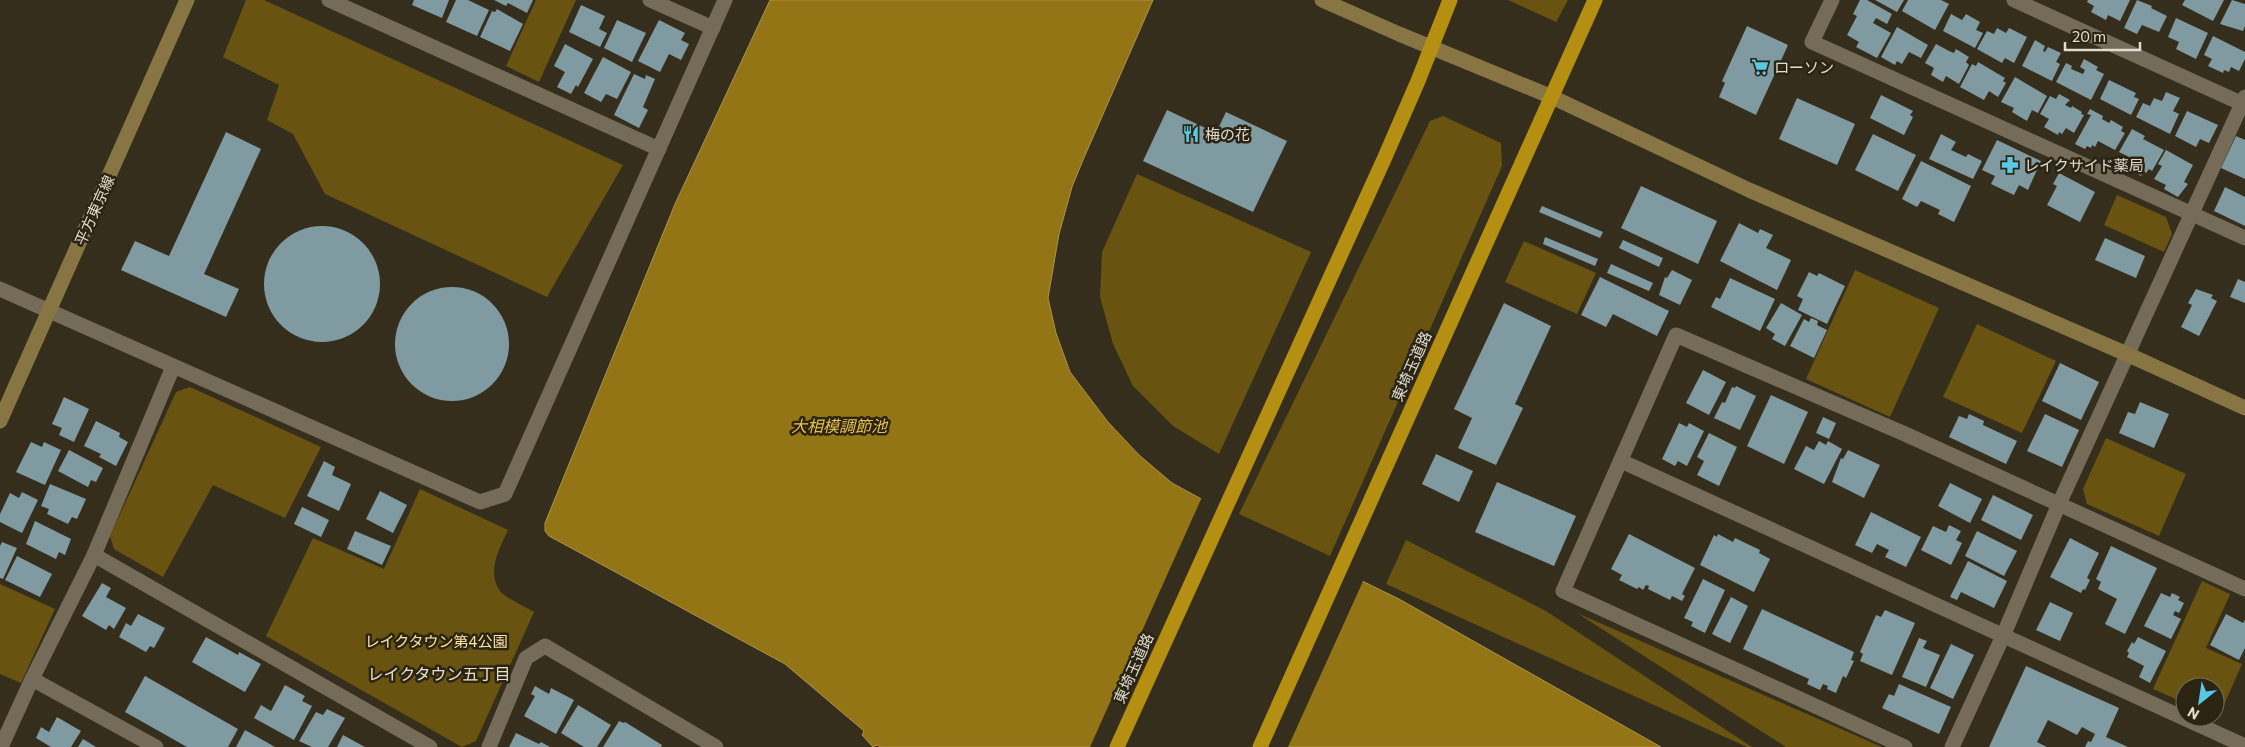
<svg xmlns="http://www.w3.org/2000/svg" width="2245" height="747" font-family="Commissioner,'Noto Sans JP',sans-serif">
	<rect width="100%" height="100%" fill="#352e1c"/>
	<g fill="#685311">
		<polygon points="246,0 264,0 623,165 547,297 325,194 293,134 267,120 279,85 223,57"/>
		<polygon points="536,0 576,0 539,82 506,66"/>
		<polygon points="1508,0 1568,0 1556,22"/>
		<polygon points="1443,116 1501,143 1502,166 1330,556 1239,514 1430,121"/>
		<polygon points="1137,174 1311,252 1219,454 1173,426 1133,386 1113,344 1100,297 1102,252"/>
		<polygon points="2117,195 2166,217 2172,234 2164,252 2104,225"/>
		<polygon points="1524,241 1596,273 1577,314 1505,282"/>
		<polygon points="1855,270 1939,308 1890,417 1806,379"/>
		<polygon points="1977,324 2056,361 2022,433 1943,397"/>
		<polygon points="190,387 321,447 285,518 213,485 163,577 114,549 110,536 176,392"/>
		<polygon points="2106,438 2186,474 2159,536 2087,504 2083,489"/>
		<path d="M420,489l88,41c-8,18 -22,41 -8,61 4,6 26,16 34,21l-58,129 -14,6 -196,-111 47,-98 71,31z"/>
		<polygon points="1406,540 1546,611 1752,747 1747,747 1386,584"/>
		<polygon points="2202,581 2230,594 2206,648 2242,664 2218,718 2215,717 2215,687 2185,687 2185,703 2153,689"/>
		<polygon points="0,584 55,609 21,683 0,674"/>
		<polygon points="1577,613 1882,747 1786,747"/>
	</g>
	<polygon fill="#937515" stroke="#aa944d" points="770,0 1153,0 1083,160 1072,187 1059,234 1048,298 1056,333 1070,372 1108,422 1139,455 1172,483 1264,533 1399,599 1661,747 881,747 877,745 873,747 862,735 864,731 785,664 549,536 545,531 545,523 675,204"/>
	<polygon fill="#352e1c" points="1202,497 1364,579 1288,747 1090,747"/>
	<g fill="#809aa1">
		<polygon points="414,0 449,0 442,18 412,5"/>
		<polygon points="456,0 468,0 489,10 477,36 446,22"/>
		<polygon points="494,0 533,0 527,13 508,3 506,6"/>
		<polygon points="1860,0 1867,0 1892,14 1887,24 1876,18 1873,23 1891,33 1877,58 1856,47 1859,42 1847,35 1857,16 1853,14"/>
		<polygon points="1875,0 1904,0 1897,12"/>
		<polygon points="1908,0 1941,0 1949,4 1935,30 1902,11"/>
		<polygon points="2088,0 2130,0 2120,21 2108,15 2106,20 2091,12 2094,6 2087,2"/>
		<polygon points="2137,0 2152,6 2151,8 2167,16 2159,32 2142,25 2137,34 2124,28"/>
		<polygon points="2185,0 2224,0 2213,21 2182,5"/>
		<polygon points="2232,0 2245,4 2245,26 2243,31 2220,24"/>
		<polygon points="581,5 605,16 599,29 607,33 600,47 569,32"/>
		<polygon points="497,9 523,24 510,51 480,37 492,11 495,12"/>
		<polygon points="1951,14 1962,20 1966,14 1980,22 1976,30 1983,33 1975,48 1943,31"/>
		<polygon points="2176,18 2208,33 2196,59 2176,49 2179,42 2168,37"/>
		<polygon points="617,20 646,33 632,62 604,48"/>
		<polygon points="659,20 685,33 681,40 689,44 681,60 669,54 660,72 638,61"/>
		<polygon points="1747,26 1788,45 1756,115 1719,97 1725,83 1722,81"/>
		<polygon points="1897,27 1928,45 1921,58 1909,52 1902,64 1897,61 1895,65 1881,57"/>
		<polygon points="1997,28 2006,33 2009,28 2027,37 2014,63 2005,58 2002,63 1977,49 1987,31 1994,34"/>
		<polygon points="2213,36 2245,52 2245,59 2239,71 2231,67 2229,72 2224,70 2223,73 2208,66 2212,59 2204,55"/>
		<polygon points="2035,40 2045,46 2043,51 2045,52 2048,47 2061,53 2056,62 2060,64 2052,81 2022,66"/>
		<polygon points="565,44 593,59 578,87 576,85 571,94 557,87 565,72 554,66"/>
		<polygon points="1936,44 1949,51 1954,53 1956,49 1969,57 1966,62 1969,65 1959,84 1946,76 1943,82 1931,75 1934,68 1925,63"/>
		<polygon points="603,57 631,72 617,99 606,94 601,102 584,93"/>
		<polygon points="2084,59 2098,67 2096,70 2104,74 2091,100 2056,82 2066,63 2072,66 2071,69 2083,74 2085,70 2080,67"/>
		<polygon points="1978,62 2005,78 2003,81 2006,83 1998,97 1989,91 1984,100 1960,87 1972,64 1976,66"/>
		<polygon points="634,74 645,79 646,75 655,79 643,107 648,110 639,128 614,115"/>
		<polygon points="2015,77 2047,96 2038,113 2032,110 2027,121 2012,112 2014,108 2001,102"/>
		<polygon points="2109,80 2136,93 2134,97 2139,99 2131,115 2100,99"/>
		<polygon points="2166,92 2180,98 2173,111 2179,114 2170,134 2136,117 2143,103 2150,106 2154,98 2162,101"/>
		<polygon points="2059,94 2070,100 2065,105 2071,108 2072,106 2082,112 2081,114 2084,115 2074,133 2066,128 2062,134 2059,132 2058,135 2044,127 2049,119 2040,114 2050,96 2056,99"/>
		<polygon points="1881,95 1913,111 1910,115 1913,117 1904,135 1870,118"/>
		<polygon points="1797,98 1855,124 1837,165 1779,139"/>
		<polygon points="2090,109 2103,116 2102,119 2109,123 2111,120 2123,127 2121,131 2125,133 2115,150 2098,141 2095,147 2092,145 2091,148 2087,146 2085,149 2075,144 2091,115 2087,114"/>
		<polygon points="1167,110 1216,133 1226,112 1287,141 1253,212 1143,161"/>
		<polygon points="2187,111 2218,125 2209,143 2200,139 2196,147 2175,136"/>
		<polygon points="2132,129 2145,136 2143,139 2164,150 2152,171 2149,169 2146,173 2144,171 2141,176 2126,168 2131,158 2119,152"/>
		<polygon points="226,132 261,149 204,274 239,289 226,317 121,270 135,241 169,256"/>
		<polygon points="1873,134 1916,155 1898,191 1855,170"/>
		<polygon points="1941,134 1956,142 1951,150 1966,157 1968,154 1982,161 1973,179 1929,159"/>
		<polygon points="2236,136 2245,140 2245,179 2221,168"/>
		<polygon points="1997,140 2041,161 2028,190 2019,185 2014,195 1991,184 1995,176 1982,170"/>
		<polygon points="2166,150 2193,165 2184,182 2188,184 2178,197 2164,189 2166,185 2154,179 2162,166 2158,164"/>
		<polygon points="1921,161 1971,186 1954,222 1938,214 1940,210 1921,201 1917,207 1902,199"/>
		<polygon points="2059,173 2095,192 2080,222 2047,205 2057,186 2053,184"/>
		<polygon points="1641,186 1717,221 1698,264 1621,228"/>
		<polygon points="2225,187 2245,197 2245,226 2214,211"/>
		<polygon points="1542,206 1603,232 1600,238 1539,212"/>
		<polygon points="1739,223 1758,233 1760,229 1773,235 1766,248 1791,260 1777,290 1720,261"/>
		<circle cx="322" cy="284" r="58"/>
		<polygon points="1545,237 1598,259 1595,266 1543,244"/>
		<polygon points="2105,238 2145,256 2136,278 2095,260"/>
		<polygon points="1623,240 1663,258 1659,267 1619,248"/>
		<polygon points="1611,264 1653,283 1649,291 1607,273"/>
		<polygon points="1672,270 1692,280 1680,305 1659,295 1665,277 1667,278"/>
		<polygon points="1809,272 1817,276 1819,273 1845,286 1827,324 1798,310 1803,299 1797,296"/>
		<polygon points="1600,277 1669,311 1657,336 1613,314 1606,327 1581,315"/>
		<polygon points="1730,278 1775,299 1760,331 1711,307 1716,297 1720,299"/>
		<polygon points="2238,279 2245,282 2245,303 2230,297"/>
		<circle cx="452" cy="344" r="57"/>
		<polygon points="2196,289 2213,295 2211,298 2217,301 2199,336 2181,327 2192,305 2188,303"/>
		<polygon points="1504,303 1551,326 1515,404 1523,408 1496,465 1458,448 1472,418 1454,409"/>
		<polygon points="1781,303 1802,315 1785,346 1772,339 1775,334 1766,328"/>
		<polygon points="1811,318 1818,321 1817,325 1827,330 1814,358 1790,346 1804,319 1809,322"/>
		<polygon points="2060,363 2099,382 2081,420 2042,401"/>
		<polygon points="1703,370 1726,382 1709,415 1686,403"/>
		<polygon points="1736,386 1756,396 1740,430 1714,418 1722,402 1725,403 1732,387 1735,388"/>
		<polygon points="1771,395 1808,412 1784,464 1747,446"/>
		<polygon points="64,397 89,409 74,442 59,435 62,428 52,424"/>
		<polygon points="2140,402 2169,414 2154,448 2119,433 2128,412 2135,414"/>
		<polygon points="1969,414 1984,421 1983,425 2017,441 2006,464 1949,437 1959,416 1967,419"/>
		<polygon points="2045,414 2079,430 2062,467 2027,451"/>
		<polygon points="1823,417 1836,423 1829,439 1816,433"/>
		<polygon points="96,421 120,433 119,437 128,442 116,466 99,457 101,454 84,446"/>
		<polygon points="1679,423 1687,427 1689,423 1704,431 1687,466 1678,461 1675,466 1662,459"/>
		<polygon points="1709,433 1737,447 1719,486 1697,475 1704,461 1697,457"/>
		<polygon points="1819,441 1826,445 1828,441 1842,449 1824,484 1794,469 1806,446 1814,450"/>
		<polygon points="31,442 42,447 44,442 61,450 45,485 16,472"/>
		<polygon points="69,450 103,468 96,482 91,480 88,487 58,471"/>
		<polygon points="1848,450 1880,465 1864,498 1832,482 1841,458 1843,459"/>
		<polygon points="1436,454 1473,471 1459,502 1422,484"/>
		<polygon points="324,461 335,467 332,475 351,484 339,511 307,496"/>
		<polygon points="1497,482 1576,516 1554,566 1475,532"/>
		<polygon points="1950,483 1982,499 1970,523 1938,506"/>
		<polygon points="50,484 86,499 77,519 72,517 68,524 47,514 49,509 41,506"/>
		<polygon points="380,491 407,505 393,533 366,519"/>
		<polygon points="22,492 38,500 22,533 0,522 0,514 10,493 19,498"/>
		<polygon points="1993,495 2033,515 2021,540 1981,520"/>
		<polygon points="302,507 329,520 321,537 294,524"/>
		<polygon points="1871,512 1921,537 1906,567 1885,557 1889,550 1877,544 1872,553 1855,545"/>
		<polygon points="35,521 71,539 65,555 59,552 56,559 26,544"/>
		<polygon points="1949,525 1961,531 1956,540 1962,543 1951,565 1921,550 1933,526 1946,532"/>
		<polygon points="355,531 391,546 382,565 347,549"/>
		<polygon points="1977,531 2017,551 2004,576 1965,556"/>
		<polygon points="1629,534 1695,568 1682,594 1685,596 1682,601 1672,596 1670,600 1648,589 1649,586 1646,585 1643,590 1639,587 1637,589 1619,580 1622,575 1611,569"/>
		<polygon points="1718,534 1733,542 1735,538 1760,550 1759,553 1770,559 1754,592 1700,565 1714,535 1717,537"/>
		<polygon points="2070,538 2099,553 2087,578 2090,580 2085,590 2083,589 2081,593 2050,577"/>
		<polygon points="2,542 17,548 3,579 0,578 0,546"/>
		<polygon points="2111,546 2157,568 2125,634 2105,624 2117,599 2098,589 2101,582 2096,579"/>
		<polygon points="17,556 52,574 40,597 5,580"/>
		<polygon points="1968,561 2007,581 1994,608 1961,592 1957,600 1950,597"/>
		<polygon points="1703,579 1725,590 1705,633 1691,626 1693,622 1684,618"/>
		<polygon points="102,583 111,588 106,597 126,608 114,629 109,625 106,630 82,616"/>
		<polygon points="2161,593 2170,597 2172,593 2180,597 2178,600 2184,603 2179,613 2175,611 2173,615 2181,619 2171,639 2144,626"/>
		<polygon points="1731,597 1748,606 1730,643 1712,634"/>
		<polygon points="2050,602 2073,613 2060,641 2036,630"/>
		<polygon points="1762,609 1854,652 1851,660 1854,661 1846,678 1843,676 1836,693 1827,689 1828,686 1823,684 1820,690 1807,684 1809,679 1743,649"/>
		<polygon points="1885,610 1915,623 1892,675 1860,661 1863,654 1860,652 1876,615 1881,617"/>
		<polygon points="138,614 165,628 154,648 150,646 146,652 119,637 126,623 131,626"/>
		<polygon points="2226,614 2243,623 2245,620 2245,648 2239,660 2210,645"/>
		<polygon points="206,637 238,655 239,652 261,664 245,692 192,662"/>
		<polygon points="2138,637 2166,651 2150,683 2139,677 2144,666 2127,657 2129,653 2127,651 2132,642 2134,644"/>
		<polygon points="1919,638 1927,641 1923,648 1940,655 1926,687 1902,677"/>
		<polygon points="1951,644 1974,655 1953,699 1930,688"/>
		<polygon points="2026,666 2119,708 2106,737 2128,747 2085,747 2088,741 2091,742 2095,734 2082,727 2077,735 2048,720 2037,742 2047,747 1989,747"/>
		<polygon points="145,676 238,729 228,747 187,747 125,712"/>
		<polygon points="1899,684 1951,707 1939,734 1882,708 1889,694 1894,696"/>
		<polygon points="285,685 305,696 302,701 312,706 294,740 254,718 261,705 271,711"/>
		<polygon points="535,686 549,694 551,688 574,700 556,734 524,716 535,696 531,694"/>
		<polygon points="578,705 611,725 597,747 584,747 561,733"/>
		<polygon points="327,709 345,718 328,747 312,747 299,741 316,712 323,715"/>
		<polygon points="57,717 81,731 71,747 51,747 36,738 41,727 49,732"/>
		<polygon points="619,721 624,723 625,722 662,745 661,747 603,747"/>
		<polygon points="245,730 275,747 236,747"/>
		<polygon points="516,733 539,744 541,742 550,747 509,747"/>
		<polygon points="343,735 365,747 337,747"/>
		<polygon points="83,739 96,747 78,747"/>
	</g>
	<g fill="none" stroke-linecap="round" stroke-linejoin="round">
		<g stroke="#746c59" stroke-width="15">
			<polyline points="329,0 659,149"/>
			<polyline points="650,0 713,28"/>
			<polyline points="1832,0 1812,42 2245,238"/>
			<polyline points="2014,0 2245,105"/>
			<polyline points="0,289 480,502 505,494 725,0"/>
			<polyline points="1621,461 2245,746"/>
			<polyline points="94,555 430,747"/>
			<polyline points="32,679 156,747"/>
			<polyline points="1,747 32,679 94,555 173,367"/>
			<polyline points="489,747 526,658 545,646 716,747"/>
			<polyline points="1905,747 1563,591 1676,335 1905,434 2245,589"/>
			<polyline points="1952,747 2003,636 2059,504 2245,97"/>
		</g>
		<g stroke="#877644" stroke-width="15">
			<polyline points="1322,0 1399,34 1552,97 1749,190 2129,355 2245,408"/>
			<polyline points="0,421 187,0"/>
		</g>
		<g stroke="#b48f12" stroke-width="15">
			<polyline points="1117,747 1385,157 1418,81 1450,0"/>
			<polyline points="1260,747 1595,0"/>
		</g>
	</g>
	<defs>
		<g id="supermarket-bare" transform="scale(1.35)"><path d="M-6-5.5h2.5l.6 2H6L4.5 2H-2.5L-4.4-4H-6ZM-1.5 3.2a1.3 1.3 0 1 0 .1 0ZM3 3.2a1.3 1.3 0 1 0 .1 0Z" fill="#58c9e3" stroke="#2b2413" stroke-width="2.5" paint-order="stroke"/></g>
		<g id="restaurant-bare" transform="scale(1.35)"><path d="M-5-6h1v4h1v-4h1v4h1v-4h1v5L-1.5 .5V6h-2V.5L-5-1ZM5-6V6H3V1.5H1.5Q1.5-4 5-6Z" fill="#58c9e3" stroke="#2b2413" stroke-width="2.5" paint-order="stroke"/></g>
		<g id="pharmacy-bare" transform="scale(1.35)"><path d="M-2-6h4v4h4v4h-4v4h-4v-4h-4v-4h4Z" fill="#58c9e3" stroke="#2b2413" stroke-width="2.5" paint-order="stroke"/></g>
	</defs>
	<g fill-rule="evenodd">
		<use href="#supermarket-bare" x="1760" y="67"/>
		<use href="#restaurant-bare" x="1191" y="134"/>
		<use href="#pharmacy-bare" x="2010" y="165"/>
	</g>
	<g text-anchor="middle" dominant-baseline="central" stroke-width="5" stroke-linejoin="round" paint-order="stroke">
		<g font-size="15" fill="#e0dcd1" stroke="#2b2413" text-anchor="start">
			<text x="1774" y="67">ローソン</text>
			<text x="1205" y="134">梅の花</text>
			<text x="2024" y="165">レイクサイド薬局</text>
		</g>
		<g font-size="15" fill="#e0dcd1" stroke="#2b2413">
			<text transform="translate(94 210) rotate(-66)">平方東京線</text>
			<text transform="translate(1411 366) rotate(-66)">東埼玉道路</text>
			<text transform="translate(1133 668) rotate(-66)">東埼玉道路</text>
		</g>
		<g font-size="15" fill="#fbe3a3" stroke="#2b2413">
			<text x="436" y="641">レイクタウン第4公園</text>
		</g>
		<g font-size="16" font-style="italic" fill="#ebc34c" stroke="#2b2413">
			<text x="839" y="425">大相模調節池</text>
		</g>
		<g font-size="16" fill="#e8e0ca" stroke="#2b2413">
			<text x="439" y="673">レイクタウン五丁目</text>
		</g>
	</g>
	<g transform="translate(2200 702) rotate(210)"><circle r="24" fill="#2b2413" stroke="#736e5f"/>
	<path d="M0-4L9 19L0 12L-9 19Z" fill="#58c9e3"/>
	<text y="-8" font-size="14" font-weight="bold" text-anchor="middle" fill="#e0dcd1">N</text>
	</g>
	<path d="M2065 42v8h75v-8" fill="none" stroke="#e0dcd1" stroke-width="2.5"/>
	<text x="2072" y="42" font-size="15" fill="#e0dcd1" stroke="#2b2413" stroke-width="4" paint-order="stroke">20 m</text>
</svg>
